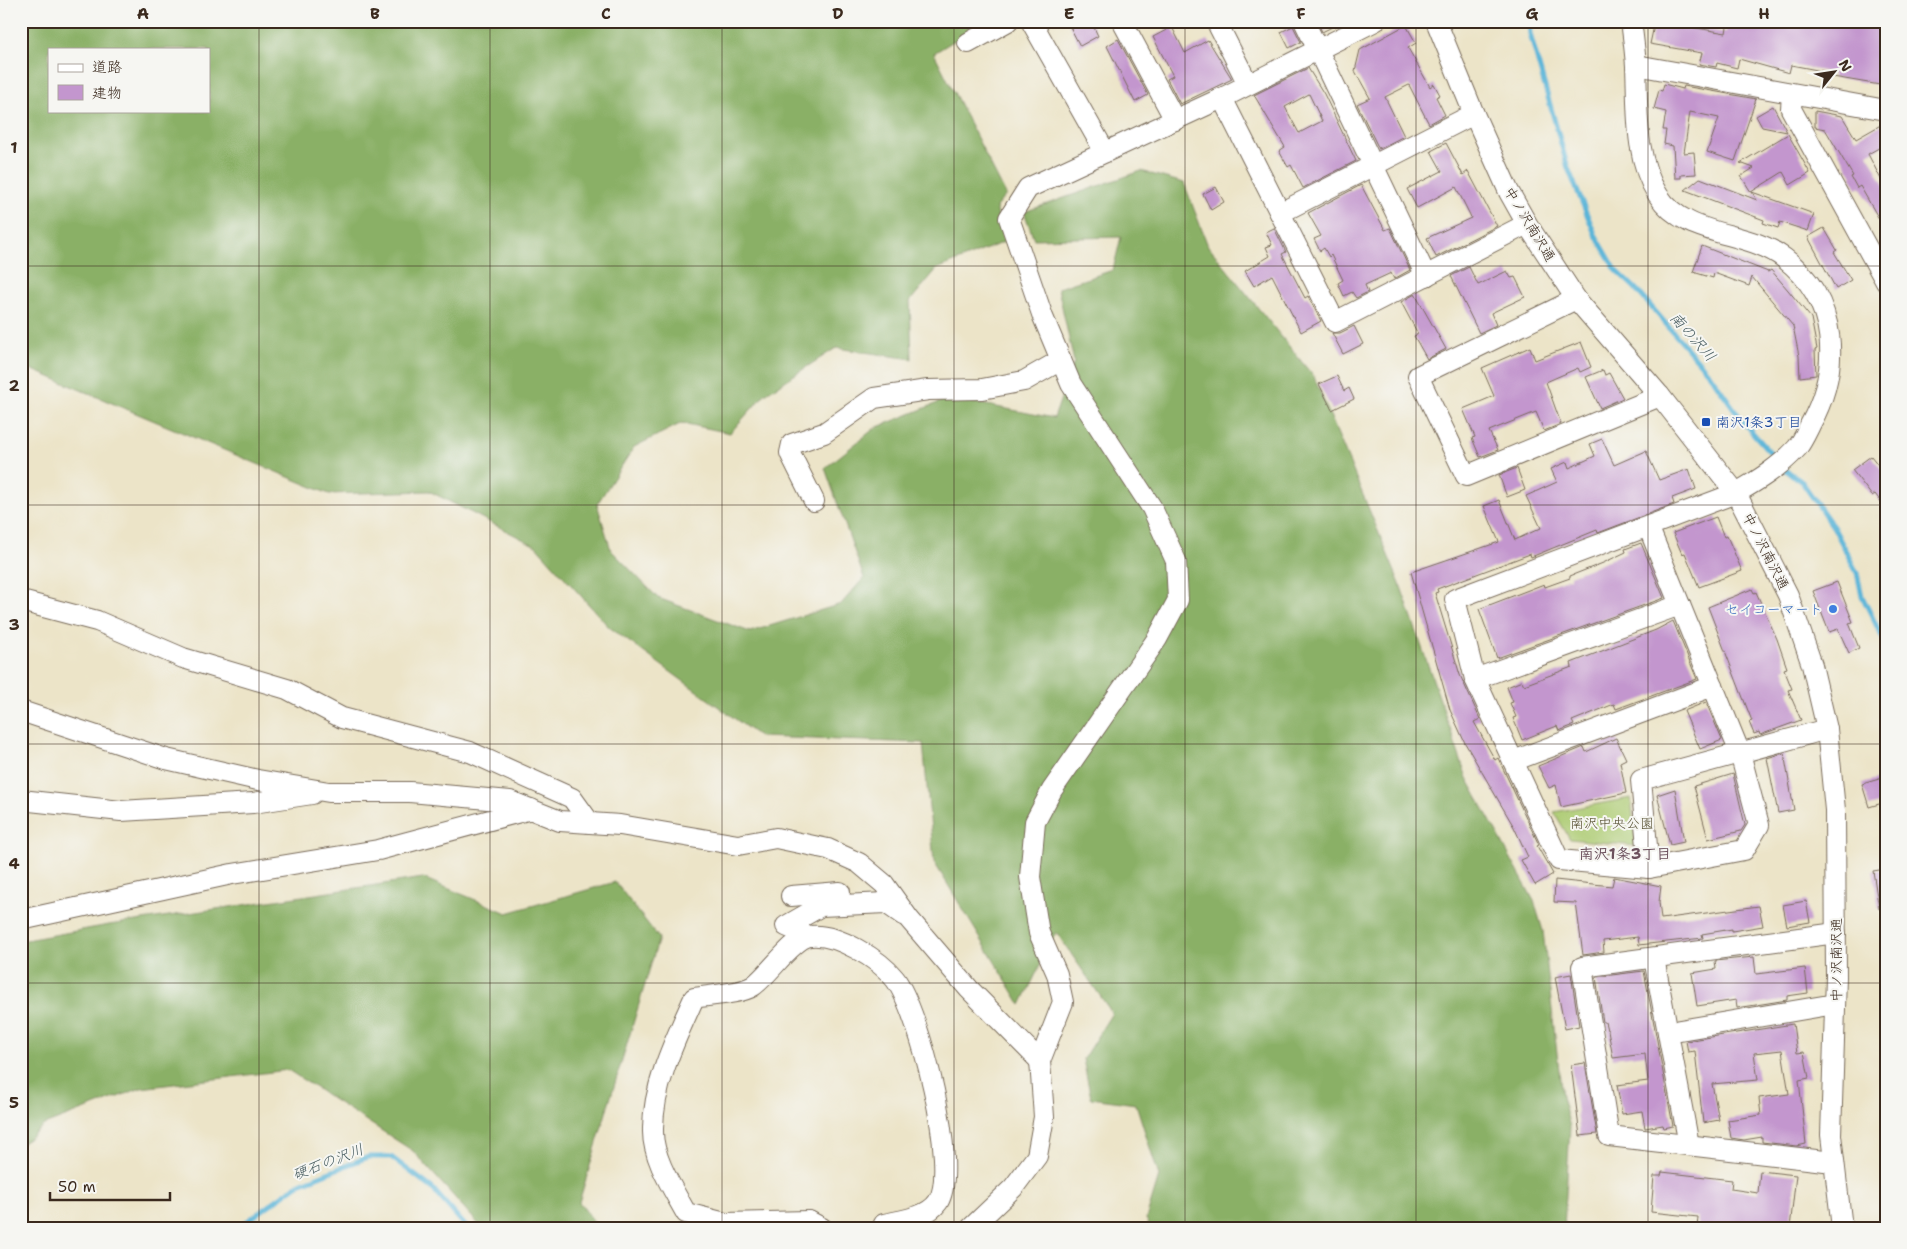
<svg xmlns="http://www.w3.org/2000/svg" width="1907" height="1249" font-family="'Shantell Sans','Klee One',sans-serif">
	<rect width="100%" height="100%" fill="#f6f6f2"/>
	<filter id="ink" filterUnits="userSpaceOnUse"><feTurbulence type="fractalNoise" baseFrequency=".02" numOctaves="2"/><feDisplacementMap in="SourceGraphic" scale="10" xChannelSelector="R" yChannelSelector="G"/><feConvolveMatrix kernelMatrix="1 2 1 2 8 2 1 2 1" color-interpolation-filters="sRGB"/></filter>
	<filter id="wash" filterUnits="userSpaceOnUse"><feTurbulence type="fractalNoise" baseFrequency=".0096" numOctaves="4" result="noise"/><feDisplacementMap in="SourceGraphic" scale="20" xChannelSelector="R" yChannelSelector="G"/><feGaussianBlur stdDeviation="1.12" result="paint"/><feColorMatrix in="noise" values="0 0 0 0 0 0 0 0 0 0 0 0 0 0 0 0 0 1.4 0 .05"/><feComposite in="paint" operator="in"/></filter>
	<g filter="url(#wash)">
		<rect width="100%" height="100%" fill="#ece4c8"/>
		<polygon fill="#aecc74" stroke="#747b49" points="1631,798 1636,846 1570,839 1554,812"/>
		<g fill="#8ab066" stroke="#626d42" fill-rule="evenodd">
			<path d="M21,21h965l-52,32 72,142 -10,12 8,35 -67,27 -27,32 2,58 -76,-11 -71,46 -35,39 -48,-10 -48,24 -37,57 14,46 47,48 92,34 91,-28 23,-26 -39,-110 50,-40 75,-30 104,20 20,-56 -16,-74 55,-18 8,-33 -87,2 -10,-27 117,-41 43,12 24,63 106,131 86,207 67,194 67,123 9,30 19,166 8,30 -6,101h-413l-5,-9 13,-43 -23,-72 -45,-6 -8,-39 29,-46 -56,-81 -35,73 -87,-143 -11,-119 -163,-6 -151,-110 -73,-81 -107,-55 -100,3 -308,-129zM49,49h160v62h-160z"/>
			<polygon points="423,878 507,913 615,882 659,938 579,1202 599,1228 482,1228 413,1151 288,1070 141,1088 44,1125 21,1145 21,941 109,925"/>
		</g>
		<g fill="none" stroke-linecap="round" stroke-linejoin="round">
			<g stroke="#5bb5d8" stroke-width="5">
				<polyline points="1529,21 1530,34 1568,168 1595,234 1616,270 1635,288 1711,376 1744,423 1777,460"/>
				<polyline points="1782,467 1802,482 1834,528 1857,573 1862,596 1886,645"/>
				<polyline points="242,1225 297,1185 368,1157 391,1157 432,1188 467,1228"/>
			</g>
		</g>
		<g id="blocks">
			<g fill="#c396ce" fill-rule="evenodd">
				<polygon points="1067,21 1091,21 1098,36 1080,46"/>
				<polygon points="1317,21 1344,21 1322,32"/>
				<polygon points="1655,21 1726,33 1728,21 1846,21 1886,28 1886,86 1833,77 1833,73 1791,65 1789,73 1739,59 1737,68 1717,63 1716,67 1699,64 1702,53 1650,44"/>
				<polygon points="1406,25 1416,43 1408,48 1430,87 1434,84 1440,95 1436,97 1445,115 1429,124 1409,85 1385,97 1404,136 1379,149 1357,104 1370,98 1355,71 1360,50"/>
				<polygon points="1293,26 1301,42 1289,48 1281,32"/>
				<polygon points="1172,27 1185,53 1208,40 1232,79 1180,104 1167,79 1173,76 1153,37"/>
				<polygon points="1118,39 1148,95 1135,102 1107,46"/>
				<path d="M1308,68l16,26 32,67 -53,27 -12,-23 -3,2 -9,-16 6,-4 -31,-52zM1309,94l13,27 -23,12 -14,-26z"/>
				<polygon points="1664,84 1683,89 1684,86 1756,99 1735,161 1707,152 1719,118 1690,112 1684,153 1694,152 1696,174 1681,175 1681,178 1675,178 1673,146 1664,144 1666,130 1663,130 1666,112 1654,109 1659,90 1662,91"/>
				<polygon points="1773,106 1787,132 1762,127 1756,116"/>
				<polygon points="1815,111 1842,116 1856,139 1886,122 1886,144 1868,154 1886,189 1886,231 1860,186 1857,188 1851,177 1853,176 1825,129 1815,127"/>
				<polygon points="1788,134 1810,173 1790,185 1783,172 1751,192 1741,176 1754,168 1740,163"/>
				<polygon points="1446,143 1463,175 1468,171 1497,226 1436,257 1427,238 1471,218 1470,215 1456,187 1417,208 1407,189 1442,171 1431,151"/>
				<polygon points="1700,178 1757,200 1752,192 1814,214 1808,231 1780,222 1778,228 1763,223 1764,220 1685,190"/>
				<polygon points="1361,185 1385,230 1390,228 1410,270 1394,279 1391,273 1365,285 1368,292 1356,298 1352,292 1344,296 1338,283 1343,280 1331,255 1329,257 1324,248 1320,251 1314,239 1321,236 1308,213"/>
				<polygon points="1216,187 1224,202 1211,210 1203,194"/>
				<polygon points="1274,228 1286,252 1282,254 1305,298 1308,296 1321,321 1301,332 1272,275 1254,286 1245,271 1270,256 1266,247 1272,245 1266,232"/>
				<polygon points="1824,228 1837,250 1834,252 1851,280 1836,289 1808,237"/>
				<polygon points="1702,246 1768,272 1771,270 1788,290 1811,318 1817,349 1815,350 1816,375 1800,377 1799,356 1793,326 1752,277 1749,286 1714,273 1713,278 1693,272"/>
				<polygon points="1469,267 1478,285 1507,271 1511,278 1515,277 1525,297 1491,313 1496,325 1479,333 1451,276"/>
				<polygon points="1415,294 1446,349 1427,359 1414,336 1418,334 1401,302"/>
				<polygon points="1354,326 1363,344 1343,354 1332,333 1340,333"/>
				<polygon points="1581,342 1591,367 1580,372 1578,368 1546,382 1561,424 1544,431 1536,412 1489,431 1498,450 1480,457 1472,438 1475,437 1463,409 1494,396 1482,368 1530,347 1535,360"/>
				<polygon points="1603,370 1605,375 1609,373 1623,398 1600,408 1586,377"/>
				<polygon points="1337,376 1344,391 1349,388 1354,399 1332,410 1319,384"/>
				<polygon points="1602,439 1614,465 1646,451 1659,480 1689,469 1696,489 1672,498 1674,504 1598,533 1597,530 1531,557 1530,554 1437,589 1438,592 1435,593 1460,675 1480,719 1474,722 1495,760 1498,758 1539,845 1537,846 1553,874 1535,885 1521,860 1528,857 1514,827 1465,743 1450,710 1411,572 1499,542 1484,506 1499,500 1515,540 1541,528 1526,496 1557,482 1551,469 1567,462 1569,468 1595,456 1590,444"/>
				<polygon points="1871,456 1886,475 1886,508 1875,494 1872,496 1852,470"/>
				<polygon points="1517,468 1525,490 1507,497 1499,475"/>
				<polygon points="1716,517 1724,537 1727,536 1742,571 1699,587 1685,553 1682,554 1673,533"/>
				<polygon points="1641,543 1664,598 1497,658 1479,609 1544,584 1545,587 1570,578 1570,576 1603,563 1626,552 1625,549"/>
				<polygon points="1837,582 1853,622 1849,623 1859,648 1849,653 1838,629 1829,632 1813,591"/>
				<polygon points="1752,589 1754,593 1756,592 1777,639 1787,668 1784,669 1792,689 1788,690 1801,720 1760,735 1759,732 1754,734 1749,722 1752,721 1708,607"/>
				<polygon points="1673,621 1697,679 1616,709 1614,704 1572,721 1574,725 1559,731 1557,726 1522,740 1513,718 1516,717 1510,703 1513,702 1507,687 1522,681 1524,685 1572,667 1571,663 1656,630"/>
				<polygon points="1706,702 1722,740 1700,749 1684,711"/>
				<polygon points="1616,738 1626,759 1620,762 1626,793 1561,807 1556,785 1549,788 1538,766 1584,747 1586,752"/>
				<polygon points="1784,753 1794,810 1778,813 1767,758"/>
				<polygon points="1733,774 1745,825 1741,831 1708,839 1694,786"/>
				<polygon points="1886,777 1886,802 1869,807 1862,784"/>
				<polygon points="1675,789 1684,842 1670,845 1657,795"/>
				<polygon points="1886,869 1886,908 1879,909 1873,871"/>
				<polygon points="1614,877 1661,886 1659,902 1661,919 1759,906 1763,926 1732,931 1732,929 1702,934 1703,938 1639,945 1638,937 1603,941 1604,952 1583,955 1576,903 1554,902 1555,880 1612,886"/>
				<polygon points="1806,901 1810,922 1787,926 1783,905"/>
				<polygon points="1754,957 1756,974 1805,968 1808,993 1787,996 1787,1000 1737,1008 1736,1000 1697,1006 1692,973 1716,969 1715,961"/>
				<polygon points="1644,971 1673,1126 1664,1128 1663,1125 1645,1128 1642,1111 1622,1114 1617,1085 1648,1081 1645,1054 1613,1058 1608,1030 1607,1030 1605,1022 1603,1022 1596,977"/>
				<polygon points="1571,974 1579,1026 1565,1029 1555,977"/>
				<polygon points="1793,1024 1797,1053 1804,1052 1809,1078 1799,1080 1806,1144 1797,1146 1762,1142 1762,1137 1744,1140 1731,1138 1728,1120 1761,1115 1759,1098 1789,1094 1782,1050 1754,1053 1758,1080 1712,1084 1719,1120 1703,1123 1695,1051 1688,1052 1686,1041"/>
				<polygon points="1585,1063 1597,1134 1580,1136 1571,1065"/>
				<polygon points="1760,1171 1796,1175 1790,1228 1697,1228 1698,1217 1651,1212 1654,1176 1661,1176 1662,1172 1732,1180 1731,1189 1758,1193"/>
			</g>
		</g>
	</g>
	<g filter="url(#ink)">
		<use href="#blocks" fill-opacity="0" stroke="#796b5a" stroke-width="1"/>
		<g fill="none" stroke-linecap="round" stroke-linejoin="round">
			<g stroke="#796b5a" stroke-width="22">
				<g id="minor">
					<polyline points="1031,21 1105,152"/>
					<polyline points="1122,21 1175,120"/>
					<polyline points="1216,21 1248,84"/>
					<polyline points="1304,21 1426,276"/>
					<polyline points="1436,21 1474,114 1509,192 1527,224 1576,299 1660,396 1736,493 1788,595 1812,665 1827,729 1835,810 1836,977 1831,1135 1842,1228"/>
					<path d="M1631,21c2,15 4,30 5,45 2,44 -2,91 22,129 27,43 90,35 126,63 55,42 57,111 26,167 -4,8 -8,17 -13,23 -17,19 -40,33 -61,45l-281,106 20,80 84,181 90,8 95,-18 15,-25 -19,-72 -92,-227"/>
					<polyline points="968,43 1008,21"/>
					<polyline points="1636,65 1886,110"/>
					<polyline points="1792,94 1791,109 1886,282"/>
					<polyline points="1222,98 1335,322 1527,224"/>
					<polyline points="1280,213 1474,114"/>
					<polyline points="1576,299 1418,376 1466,476 1660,396"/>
					<polyline points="814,501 790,453 792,444 824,433 874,398 928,390 982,389 1024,381 1061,360"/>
					<polyline points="21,601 97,621 183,658 287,689 342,718 470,752 572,798 590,823"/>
					<polyline points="1475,679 1680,605"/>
					<polyline points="21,711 166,759 258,780 329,792 410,792 510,801 560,821 620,825 738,845 776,838 828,849 859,863 884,884 909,919 969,989 1040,1061"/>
					<polyline points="1513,761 1713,686"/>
					<polyline points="21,800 121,811 253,803 312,794"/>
					<polyline points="1649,868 1641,780 1827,729"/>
					<polyline points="791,896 840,892"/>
					<polyline points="21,920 232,874 378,850 531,809"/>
					<polyline points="809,936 786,926 821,906 886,903 903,915"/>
					<polyline points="1654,958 1689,1145"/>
					<polyline points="1668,1032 1835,1004"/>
					<polyline points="1833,1162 1609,1136 1582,967 1836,933"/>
					<path d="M822,1228l-13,-7 -84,2 -39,-10c-13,-24 -33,-54 -33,-81 -1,-46 23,-94 41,-134 15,-3 47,-4 59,-12 16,-11 39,-47 57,-50 27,-3 69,23 85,43 24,31 65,189 43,223 -11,16 -37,18 -54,22l-2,4"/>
					<polyline points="971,1228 1013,1188 1037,1156 1044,1117 1040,1061 1063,1002 1057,974 1039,933 1030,877 1035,822 1052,790 1157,639 1178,600 1176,561 1152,508 1071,384 1043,317 1009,218 1028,188 1222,98 1375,21"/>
				</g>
			</g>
			<use href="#minor" stroke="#fff" stroke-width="20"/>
		</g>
	</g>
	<path fill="none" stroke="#3b2a1e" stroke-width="1" stroke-opacity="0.55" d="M259,21v1207M490,21v1207M722,21v1207M954,21v1207M1185,21v1207M1416,21v1207M1648,21v1207M21,266h1865M21,505h1865M21,744h1865M21,983h1865"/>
	<rect fill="#1a4fb4" stroke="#f6f6f2" stroke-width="2" x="1701" y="417" width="10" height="10" rx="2.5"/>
	<circle fill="#3f7fe0" stroke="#f6f6f2" stroke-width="2" cx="1833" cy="609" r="5"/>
	<g text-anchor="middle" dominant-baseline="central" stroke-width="4" stroke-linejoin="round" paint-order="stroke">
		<g font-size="14" fill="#3b2a1e" stroke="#f6f6f2">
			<text transform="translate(1530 224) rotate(59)">中ノ沢南沢通</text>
			<text transform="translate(1766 551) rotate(63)">中ノ沢南沢通</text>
			<text transform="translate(1836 960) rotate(-90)">中ノ沢南沢通</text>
		</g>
		<g font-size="14" fill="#164399" stroke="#f6f6f2" text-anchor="start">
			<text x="1716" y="422">南沢1条3丁目</text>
		</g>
		<g font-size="14" fill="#366cbe" stroke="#f6f6f2" text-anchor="end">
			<text x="1823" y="609">セイコーマート</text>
		</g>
		<g font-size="14" fill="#585234" stroke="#f6f6f2">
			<text x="1612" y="823">南沢中央公園</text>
		</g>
		<g font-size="15" font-style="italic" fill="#465b5f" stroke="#f6f6f2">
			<text transform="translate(1693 337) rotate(48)">南の沢川</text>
			<text transform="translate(328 1162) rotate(-21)">硬石の沢川</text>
		</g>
		<g font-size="15" font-weight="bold" fill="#6b505c" stroke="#f6f6f2">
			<text x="1625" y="854">南沢1条3丁目</text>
		</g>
	</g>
	<rect width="1907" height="1249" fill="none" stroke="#f6f6f2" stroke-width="55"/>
	<rect x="48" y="48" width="162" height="65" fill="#f6f6f2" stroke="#aba49d"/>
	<rect x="58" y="64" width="25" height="8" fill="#ffffff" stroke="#aba49d"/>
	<text x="92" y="72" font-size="15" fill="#3b2a1e">道路</text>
	<rect x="58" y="85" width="25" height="15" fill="#c396ce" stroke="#aba49d"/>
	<text x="92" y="98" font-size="15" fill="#3b2a1e">建物</text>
	<g transform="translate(1834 72) rotate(60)" stroke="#f6f6f2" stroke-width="4" paint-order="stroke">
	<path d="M0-4L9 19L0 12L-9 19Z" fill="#3b2a1e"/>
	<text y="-8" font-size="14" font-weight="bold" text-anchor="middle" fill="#3b2a1e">N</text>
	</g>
	<path d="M50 1192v8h120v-8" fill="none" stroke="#3b2a1e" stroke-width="2.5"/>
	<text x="58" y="1192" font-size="15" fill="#3b2a1e" stroke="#f6f6f2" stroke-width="4" paint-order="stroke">50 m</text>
	<rect x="28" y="28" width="1852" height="1194" fill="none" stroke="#3b2a1e" stroke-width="2"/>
	<g font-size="16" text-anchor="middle" font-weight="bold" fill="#3b2a1e">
		<text x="143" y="19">A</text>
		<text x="375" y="19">B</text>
		<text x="606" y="19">C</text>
		<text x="838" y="19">D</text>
		<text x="1069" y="19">E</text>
		<text x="1301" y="19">F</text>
		<text x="1532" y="19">G</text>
		<text x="1764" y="19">H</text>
		<text x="14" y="153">1</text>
		<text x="14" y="391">2</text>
		<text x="14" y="630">3</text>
		<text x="14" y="869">4</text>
		<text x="14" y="1108">5</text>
	</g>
</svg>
